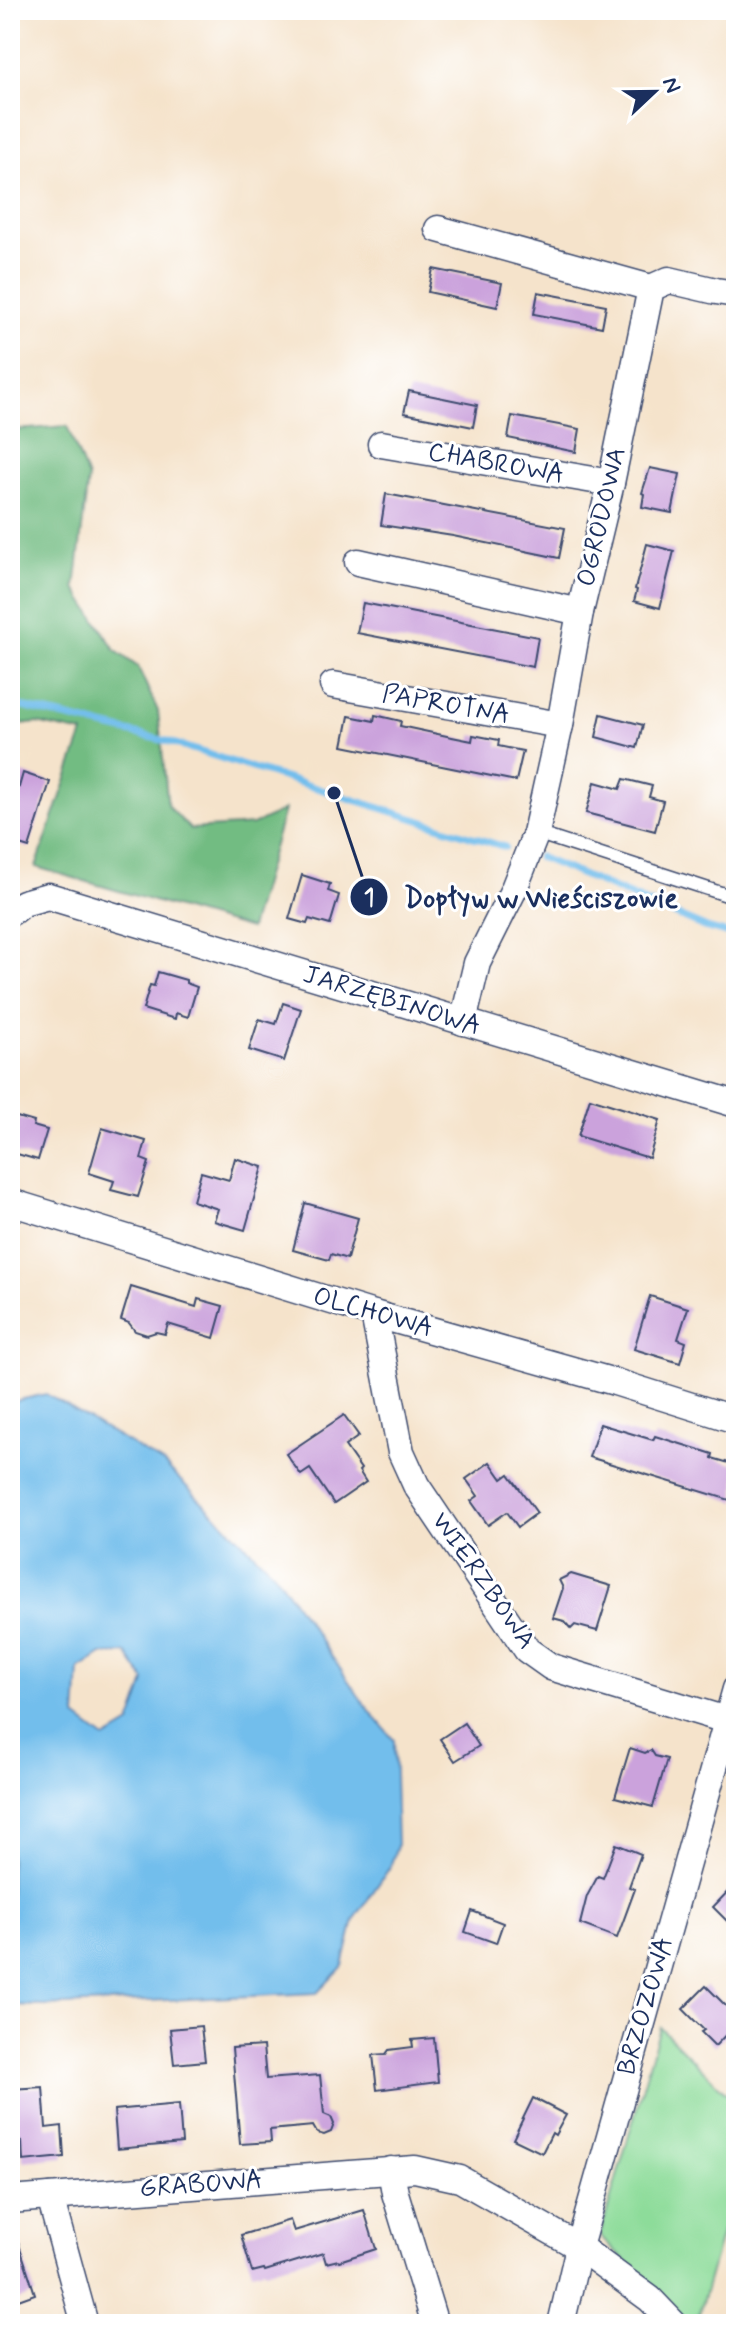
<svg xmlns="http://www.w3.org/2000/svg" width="746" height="2334" font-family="Mynerve,sans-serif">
	<rect width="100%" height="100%" fill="#fff"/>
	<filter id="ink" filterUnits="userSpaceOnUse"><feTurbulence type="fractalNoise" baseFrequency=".0125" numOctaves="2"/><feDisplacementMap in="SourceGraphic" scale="16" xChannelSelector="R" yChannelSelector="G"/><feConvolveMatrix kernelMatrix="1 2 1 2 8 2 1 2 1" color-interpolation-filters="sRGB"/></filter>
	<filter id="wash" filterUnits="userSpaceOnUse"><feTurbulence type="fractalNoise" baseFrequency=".006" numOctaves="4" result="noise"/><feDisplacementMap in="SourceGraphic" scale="32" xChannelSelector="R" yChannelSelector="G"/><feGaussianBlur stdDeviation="1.8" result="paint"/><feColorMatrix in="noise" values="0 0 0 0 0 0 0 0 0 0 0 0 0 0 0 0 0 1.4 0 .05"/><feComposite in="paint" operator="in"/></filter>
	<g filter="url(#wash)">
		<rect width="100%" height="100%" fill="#f5e3cb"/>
		<polygon fill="#8ddc9a" stroke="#54867c" stroke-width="2" points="660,2027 736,2103 736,2184 696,2324 690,2324 600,2236"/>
		<polygon fill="#72bc82" stroke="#467670" stroke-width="2" points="67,426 88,478 75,588 116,651 138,667 158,711 168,806 190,829 253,825 284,810 250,929 36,867 83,733 37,723 10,726 10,428 16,430"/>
		<path fill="#72beec" stroke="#4676a5" stroke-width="2" fill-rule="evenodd" d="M46,1394l118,70 111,110 90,131 29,35 3,106 -7,21 -36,53 -11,46 -26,27 -273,13 -34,-1v-601l9,-4zM126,1653l19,28 -15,43 -25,15 -29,-22 3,-48 23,-15z"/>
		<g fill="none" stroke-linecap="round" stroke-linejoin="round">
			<g stroke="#72beec" stroke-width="7">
				<polyline points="10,704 166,741 505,847"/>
				<polyline points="539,857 707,928 736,936"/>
			</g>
		</g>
		<g id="blocks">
			<g fill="#cba2dc">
				<polygon points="433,269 502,283 497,307 428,292"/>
				<polygon points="538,292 606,305 602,327 534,314"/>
				<polygon points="409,391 477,405 473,427 404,413"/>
				<polygon points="512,416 580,429 576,452 508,438"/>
				<polygon points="650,468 680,474 672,513 642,507 644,494 642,493"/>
				<polygon points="386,494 565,528 559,558 453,536 381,525"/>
				<polygon points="647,544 674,551 660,608 634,601 637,590 635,589"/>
				<polygon points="363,603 538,637 533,667 357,633"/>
				<polygon points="601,714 643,725 637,748 596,737"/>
				<polygon points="375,715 401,721 400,726 447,736 472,741 473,735 499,740 498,746 523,751 516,781 343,746 349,716 374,721"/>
				<polygon points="23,773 50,782 29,848 10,842 10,783 19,787"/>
				<polygon points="624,779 652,786 649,797 663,801 655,831 586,813 595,782 620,789"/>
				<polygon points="302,875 330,884 328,891 339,895 330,925 309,919 307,924 289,919"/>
				<polygon points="158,972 186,980 186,983 197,987 188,1017 176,1013 175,1019 143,1009 150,985 154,986"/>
				<polygon points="283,1003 301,1009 284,1061 249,1050 259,1019 276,1024"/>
				<polygon points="590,1098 660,1120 649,1158 578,1136"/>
				<polygon points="10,1115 34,1122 33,1126 47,1130 38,1160 10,1152"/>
				<polygon points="102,1128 146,1141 141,1159 149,1162 138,1197 111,1190 114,1181 89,1173"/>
				<polygon points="235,1158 263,1167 245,1230 214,1221 218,1209 193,1201 201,1172 229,1180"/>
				<polygon points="305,1203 358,1218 347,1259 331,1254 329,1260 293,1250"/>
				<polygon points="131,1287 196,1307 198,1299 223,1306 214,1338 168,1324 165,1334 156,1332 147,1335 135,1331 129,1323 121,1320"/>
				<polygon points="650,1296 688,1308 678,1339 686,1342 680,1363 634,1349"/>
				<polygon points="344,1415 359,1436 345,1446 361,1469 359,1471 366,1482 334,1504 310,1469 301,1475 286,1454"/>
				<polygon points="600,1424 653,1440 655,1436 713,1454 712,1458 736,1465 736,1502 589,1457"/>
				<polygon points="490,1462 502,1479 509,1474 537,1513 518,1527 507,1512 488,1525 471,1501 478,1496 466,1479"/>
				<polygon points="571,1574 611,1586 597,1631 575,1625 571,1629 564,1621 553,1618 563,1588 559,1580"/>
				<polygon points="464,1723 479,1746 455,1761 440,1739"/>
				<polygon points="630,1748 645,1753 651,1750 655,1756 667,1759 653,1807 615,1797"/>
				<polygon points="616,1844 641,1854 629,1887 635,1889 617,1938 580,1924 587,1896 598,1876 603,1878"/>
				<polygon points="736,1883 736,1930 713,1907"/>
				<polygon points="472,1911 503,1923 496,1943 465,1932"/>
				<polygon points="706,1986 736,2016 736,2024 715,2046 701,2032 704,2030 683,2009"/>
				<polygon points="201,2026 205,2061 174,2064 170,2029"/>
				<polygon points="434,2038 438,2082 377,2090 373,2055 386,2054 389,2050 413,2047 412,2040"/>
				<polygon points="263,2046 266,2079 320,2075 324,2114 331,2117 334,2124 331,2132 324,2135 317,2133 313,2126 270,2130 271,2142 240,2144 232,2048"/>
				<polygon points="43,2087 46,2128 62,2126 64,2157 23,2161 22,2141 10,2142 10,2089"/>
				<polygon points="533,2098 566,2115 555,2135 552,2133 542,2153 513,2139"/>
				<polygon points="179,2104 182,2143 117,2149 114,2110"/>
				<polygon points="364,2210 376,2249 339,2261 338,2260 326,2263 323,2253 265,2271 264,2269 252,2272 241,2235 290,2220 294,2231"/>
				<polygon points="10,2229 14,2229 35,2294 10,2303"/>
			</g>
		</g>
	</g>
	<g filter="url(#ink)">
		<use href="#blocks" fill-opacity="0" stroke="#3c4a6e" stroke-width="2"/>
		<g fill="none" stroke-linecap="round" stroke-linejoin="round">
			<g stroke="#3c4a6e" stroke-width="15">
				<polyline id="lane" points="536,833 736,898"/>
			</g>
			<g stroke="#3c4a6e" stroke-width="29">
				<g id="street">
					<polyline points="438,229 651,288"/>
					<polyline points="381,444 611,483"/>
					<polyline points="358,562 580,612"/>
					<polyline points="333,685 560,725"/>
					<polyline points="10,913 23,903 48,896 736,1104"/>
					<polyline points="463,1022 477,963 513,891 536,833 560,725 580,612 611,483 651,288 669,280 716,291 736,294"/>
					<polyline points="10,1202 374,1314 615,1382 736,1420"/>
					<polyline points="374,1314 401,1452 416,1485 527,1650 551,1667 726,1720"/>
					<polyline points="391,2170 395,2193 435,2324"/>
					<polyline points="50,2197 85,2324"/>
					<polyline points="10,2200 415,2169 460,2179 579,2247 650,2299 674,2324"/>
					<polyline points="561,2324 579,2247 736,1689"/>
				</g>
			</g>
			<use href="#lane" stroke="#fff" stroke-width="12"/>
			<use href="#street" stroke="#fff" stroke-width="26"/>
		</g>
	</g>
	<g text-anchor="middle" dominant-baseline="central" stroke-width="6" stroke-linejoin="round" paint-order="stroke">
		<g font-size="26" fill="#1b2f5e" stroke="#fff">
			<text transform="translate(496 464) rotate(10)">CHABROWA</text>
			<text transform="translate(602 517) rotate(-77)">OGRODOWA</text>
			<text transform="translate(446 705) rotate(10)">PAPROTNA</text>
			<text transform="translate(392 1001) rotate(17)">JARZĘBINOWA</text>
			<text transform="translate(373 1313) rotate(16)">OLCHOWA</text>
			<text transform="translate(483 1581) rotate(55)">WIERZBOWA</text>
			<text transform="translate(646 2006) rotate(-74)">BRZOZOWA</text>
			<text transform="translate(201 2185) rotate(-4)">GRABOWA</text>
		</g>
	</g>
	<path fill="none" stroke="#1b2f5e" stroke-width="3" d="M334 793L369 897"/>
	<g fill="#1b2f5e" stroke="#fff" stroke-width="3">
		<circle cx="334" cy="793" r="8"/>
		<circle cx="369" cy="897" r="20"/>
	</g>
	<g font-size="24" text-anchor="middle" font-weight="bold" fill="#fff">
		<text x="369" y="905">1</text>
	</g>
	<g font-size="28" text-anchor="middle" font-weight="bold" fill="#1b2f5e" stroke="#fff" stroke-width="6" stroke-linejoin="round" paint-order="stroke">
		<text x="541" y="907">Dopływ w Wieściszowie</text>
	</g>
	<rect width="746" height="2334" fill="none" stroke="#fff" stroke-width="40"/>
	<g transform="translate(654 92) rotate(68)" stroke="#ffffff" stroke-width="6" paint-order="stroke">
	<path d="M0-6L14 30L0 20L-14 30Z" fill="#1b2f5e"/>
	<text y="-12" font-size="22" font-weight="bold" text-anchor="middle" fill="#1b2f5e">N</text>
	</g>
</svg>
